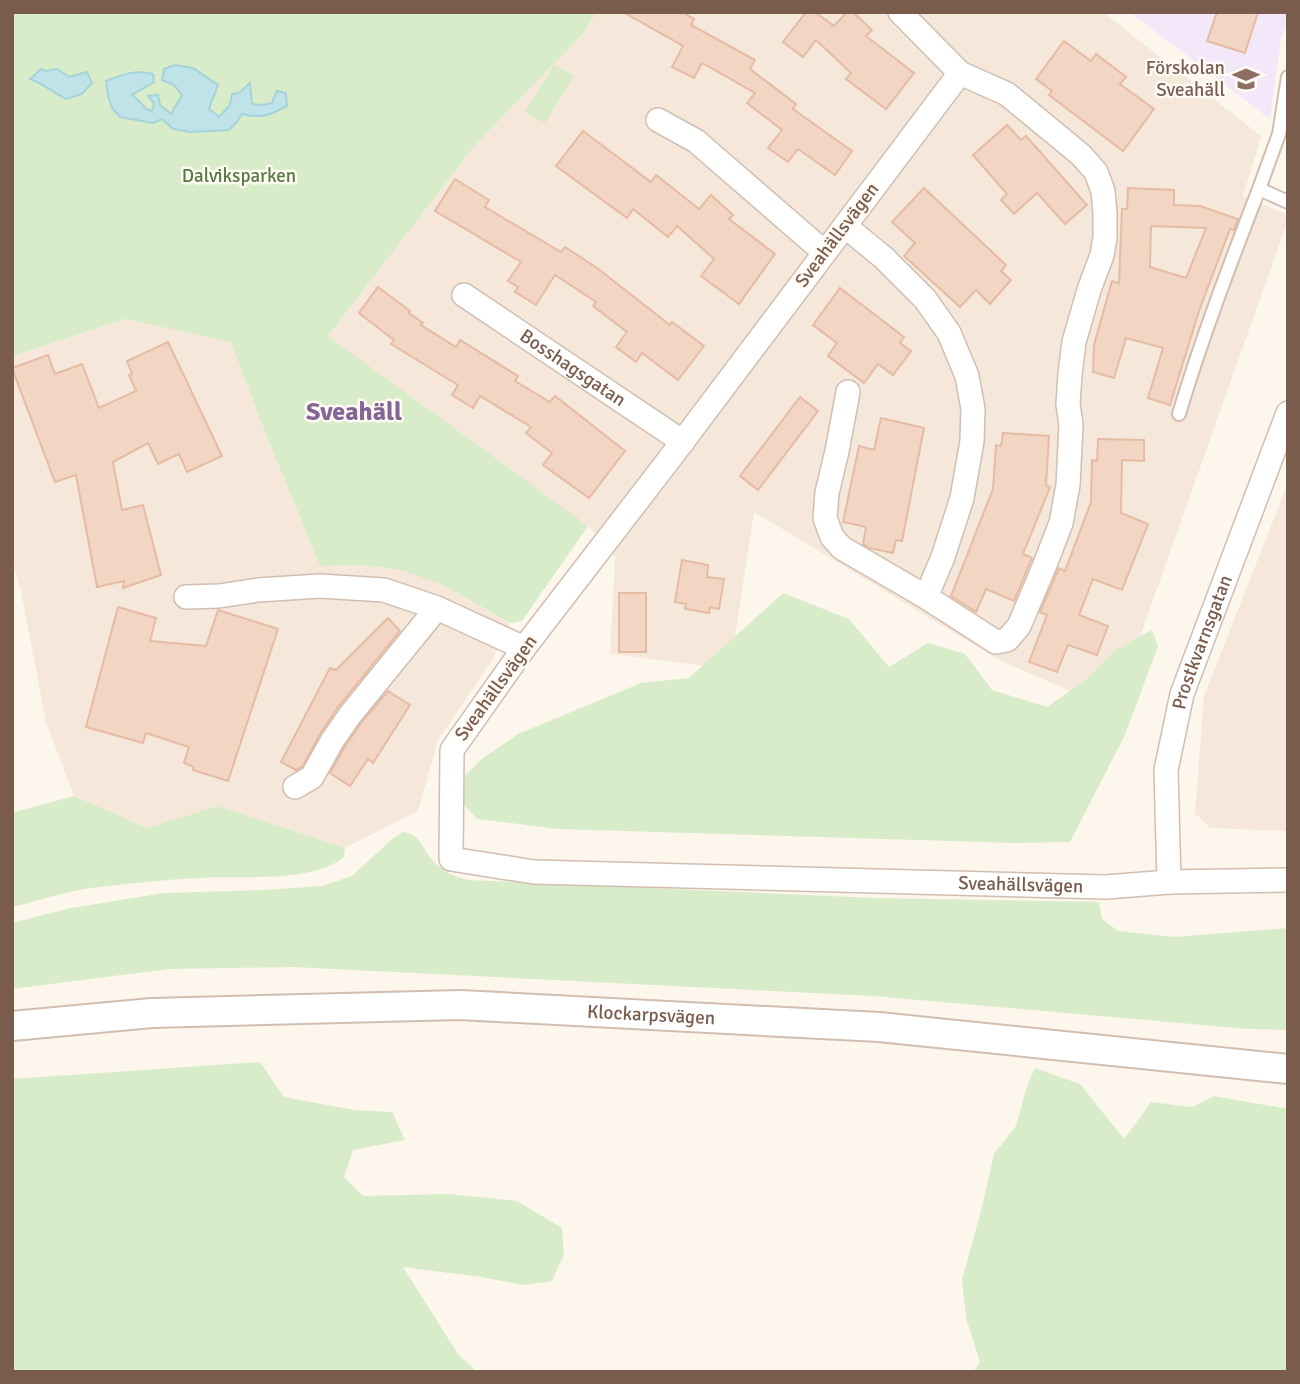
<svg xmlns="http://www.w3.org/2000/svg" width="1300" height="1384" font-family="Signika,sans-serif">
	<rect width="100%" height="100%" fill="#fdf6ec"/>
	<g fill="#f5e8da">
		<polygon points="597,12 1103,12 1261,136 1243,196 1288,215 1288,220 1114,710 1001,661 754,512 730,669 610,654 615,557 588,526 516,476 328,336 476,144 583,34"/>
		<polygon points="125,319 232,342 265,432 320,566 364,565 401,570 443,585 510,623 491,662 438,740 418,811 345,848 217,806 148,828 74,796 46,722 21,591 12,560 12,356"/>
		<polygon points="1288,483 1288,831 1210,828 1195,813 1204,696"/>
	</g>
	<polygon fill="#f3e8fa" points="1130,12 1288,12 1288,20 1281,39 1270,119"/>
	<g fill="#d8ecc9">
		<polygon points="12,12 597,12 583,34 476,144 328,336 588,526 522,621 510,623 443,585 401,570 364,565 320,566 265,432 231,342 125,319 12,356"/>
		<polygon points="554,65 574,76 545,123 525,112"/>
		<polygon points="783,593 849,619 889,667 928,643 965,654 992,690 1047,707 1087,679 1115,650 1152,630 1158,646 1125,735 1070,842 1014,843 558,829 477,819 464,805 459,781 483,758 518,734 641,683 689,678"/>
		<path d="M74,796l74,32 69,-22 128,42 -1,9c-33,27 -104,18 -146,21 -36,2 -72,6 -107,10 -27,4 -53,13 -79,19v-94z"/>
		<path d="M403,832c18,2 20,19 31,30 9,10 21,15 34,18l407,18 224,4 3,17 16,12 56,6 114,-9v102l-40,-1 -375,-33 -580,-29 -124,2 -157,20v-66l59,-15 93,-15 100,-3 58,-4 30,-10 39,-36z"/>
		<polygon points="260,1062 284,1097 354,1110 392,1112 405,1140 353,1150 344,1177 363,1196 449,1194 517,1201 562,1228 564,1255 552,1281 524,1285 481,1277 403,1267 458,1354 477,1372 12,1372 12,1079"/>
		<polygon points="1035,1068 1080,1084 1124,1139 1151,1102 1192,1107 1214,1096 1288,1109 1288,1372 973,1372 980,1362 966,1318 962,1280 982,1207 994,1154 1016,1126 1027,1086"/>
	</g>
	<g fill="#bfe3e8" stroke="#a5d3da" stroke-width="2">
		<path d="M175,65l18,3 25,17 -9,24 10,8 11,-12 2,-11 7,-1 11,-10 2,21 10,1 10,-2 5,-12 9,2 1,13c-17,9 -26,13 -45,8l-6,9 -7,7 -39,2 -17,-3 -11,-10 -9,4 -33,-6 -8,-9 -4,-12 -2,-15c15,-6 31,-12 47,-7l1,8 -22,13 8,7 6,7 6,2 2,-8 -6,-7 10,-1 2,10 11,9 11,-19 -8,-10 -12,-5 2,-11z"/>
		<path d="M41,69l5,2 11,-2 12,8 18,-5 5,11 -10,11 -16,5c-12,-6 -22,-15 -36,-20z"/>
	</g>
	<g fill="#f3d5c3" stroke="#e6bba3" stroke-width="2" fill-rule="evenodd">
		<polygon points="623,12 682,12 694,19 691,25 755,60 750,69 796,104 793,109 852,151 835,175 798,149 788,162 768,148 782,130 747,103 755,93 702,63 694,78 672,67 683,46"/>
		<polygon points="806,12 815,12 834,26 847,12 853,12 872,30 866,36 914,73 886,109 846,79 851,73 816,40 803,57 783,42"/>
		<polygon points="1217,12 1258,12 1245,53 1207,41"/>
		<polygon points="1064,41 1091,61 1096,54 1126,77 1120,84 1154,109 1123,151 1049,95 1052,91 1036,79"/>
		<polygon points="1007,125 1021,140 1026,136 1087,205 1065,224 1037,193 1014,214 1001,200 1007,194 973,155"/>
		<polygon points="583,131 651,182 656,175 699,209 711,195 733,215 729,219 775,254 739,304 701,276 714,259 677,226 668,237 633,209 627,218 556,166"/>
		<polygon points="455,179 489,200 485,207 561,252 565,247 597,268 670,325 672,322 704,346 678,380 642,353 636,362 616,347 627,332 593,306 596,302 555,275 536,305 515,292 518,287 508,281 521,262 435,211"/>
		<polygon points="924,188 1006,265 1001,271 1011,280 990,304 976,290 960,307 904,256 915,243 892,222"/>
		<path d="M1128,188l46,2v15l26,1 38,13 -4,11 -4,-1 -31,82 -29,94 -22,-7 15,-50 -37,-10 -12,40 -21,-6 1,-27 18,-64 7,2 3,-74h5zM1151,226l55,2 -20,50 -36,-11z"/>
		<polygon points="378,287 410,311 409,313 423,323 421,325 456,347 460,340 518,376 515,381 550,402 555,396 625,451 589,498 543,465 552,453 526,433 531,427 480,396 473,408 452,395 458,385 391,344 394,340 359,313"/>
		<polygon points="840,288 904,337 900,343 911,351 893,375 878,364 864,383 828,356 837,343 813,325"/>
		<polygon points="168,342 222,456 187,472 179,454 158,464 148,443 113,462 122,510 143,505 161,575 123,588 124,581 97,587 76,475 55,482 12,368 48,355 55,374 82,364 99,408 136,391 129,375 132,374 127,361"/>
		<polygon points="800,397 818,411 758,490 740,476"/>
		<polygon points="881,418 924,428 902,541 896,540 893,553 870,548 863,544 866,527 843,522 859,446 874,450"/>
		<polygon points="1003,433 1049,436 1046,486 1050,487 1023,554 1032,558 1014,601 986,589 976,612 951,596 993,489 996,445 1001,446"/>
		<polygon points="1098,439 1144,440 1144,461 1122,460 1121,513 1148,524 1122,590 1093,579 1079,615 1108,626 1097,655 1068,645 1057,672 1029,662 1047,615 1040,612 1059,568 1065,571 1091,502 1092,460 1097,461"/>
		<polygon points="682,560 708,565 707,577 724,579 719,609 710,607 709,613 685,609 686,604 675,602"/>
		<rect x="619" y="593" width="27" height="59"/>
		<polygon points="118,607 156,618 150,641 206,646 218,610 278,629 228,781 193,770 194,767 184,763 189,747 146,733 143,743 86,727"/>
		<polygon points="388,618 400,631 338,707 320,734 302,767 296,770 281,762 330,668 336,670"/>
		<polygon points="388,691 410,705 373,763 368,759 350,786 330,773 344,748 361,723"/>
	</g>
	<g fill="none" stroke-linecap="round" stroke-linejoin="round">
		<g stroke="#d1beb0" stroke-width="16">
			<g id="service">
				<polyline points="1288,77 1279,134 1259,189 1288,202"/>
				<path d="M1179,414c23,-77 51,-150 80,-225"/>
			</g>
		</g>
		<g stroke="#d1beb0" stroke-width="26">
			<g id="minor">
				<path id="s1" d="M900,12l60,61 -289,384 -147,191 -72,102 -1,109 83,13 572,15 63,-5 119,-2"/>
				<polyline points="658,120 696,141 824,252"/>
				<polyline points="845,226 884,258 925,299 949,333 967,376 973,409 972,441 962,498 943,557 926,597"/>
				<path id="s2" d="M464,295l219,147"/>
				<polyline points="848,392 837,451 827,493 825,518 832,537 842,548 926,597 996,642 1007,640 1019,626 1044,567 1061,523 1068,485 1071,425 1068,404 1070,374 1074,342 1089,290 1102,255 1105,238 1105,213 1103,191 1096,172 1081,155 1007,94 960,73"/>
				<polyline points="186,597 219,596 258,590 320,586 384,590 437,608 524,648"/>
				<polyline points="295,787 312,777 332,741 350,715 437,608"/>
				<path id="s3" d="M1169,882l-3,-112 16,-76 106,-281"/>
			</g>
		</g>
		<g stroke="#d1beb0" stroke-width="32">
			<g id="tertiary">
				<path id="s4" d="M12,1026l140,-13 308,-8 419,22 409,42"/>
			</g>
		</g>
		<use href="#service" stroke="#fff" stroke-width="12"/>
		<use href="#minor" stroke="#fff" stroke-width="23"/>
		<use href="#tertiary" stroke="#fff" stroke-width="28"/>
	</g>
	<defs>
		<g id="school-bare" transform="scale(2.1)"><path d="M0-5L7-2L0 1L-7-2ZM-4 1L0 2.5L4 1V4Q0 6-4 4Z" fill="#8d6e63" stroke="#fffaf3" stroke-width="2.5" paint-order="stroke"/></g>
	</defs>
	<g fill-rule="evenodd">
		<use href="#school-bare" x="1246" y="79"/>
	</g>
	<g text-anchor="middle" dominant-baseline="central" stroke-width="5" stroke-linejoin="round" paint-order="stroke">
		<g font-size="19" fill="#785e54" stroke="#fffaf3" text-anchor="end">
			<text x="1225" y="68">Förskolan<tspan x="1225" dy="22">Sveahäll</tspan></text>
		</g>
		<g font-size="19" fill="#537a41" stroke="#fffaf3">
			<text x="239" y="176">Dalviksparken</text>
		</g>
		<g font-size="19" fill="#7a5c4d" stroke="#fffaf3">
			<text transform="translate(837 235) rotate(-53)">Sveahällsvägen</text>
			<text stroke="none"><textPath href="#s2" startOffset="131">Bosshagsgatan</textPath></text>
			<text stroke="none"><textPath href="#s3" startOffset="245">Prostkvarnsgatan</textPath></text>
			<text transform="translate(496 688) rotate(-54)">Sveahällsvägen</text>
			<text stroke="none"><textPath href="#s1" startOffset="1612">Sveahällsvägen</textPath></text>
			<text stroke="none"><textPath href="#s4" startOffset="640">Klockarpsvägen</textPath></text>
		</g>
		<g font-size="26" font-weight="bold" fill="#846695" stroke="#fffaf3">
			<text x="354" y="412">Sveahäll</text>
		</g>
	</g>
	<rect width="1300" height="1384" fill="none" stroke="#7a5c4d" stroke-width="28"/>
</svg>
